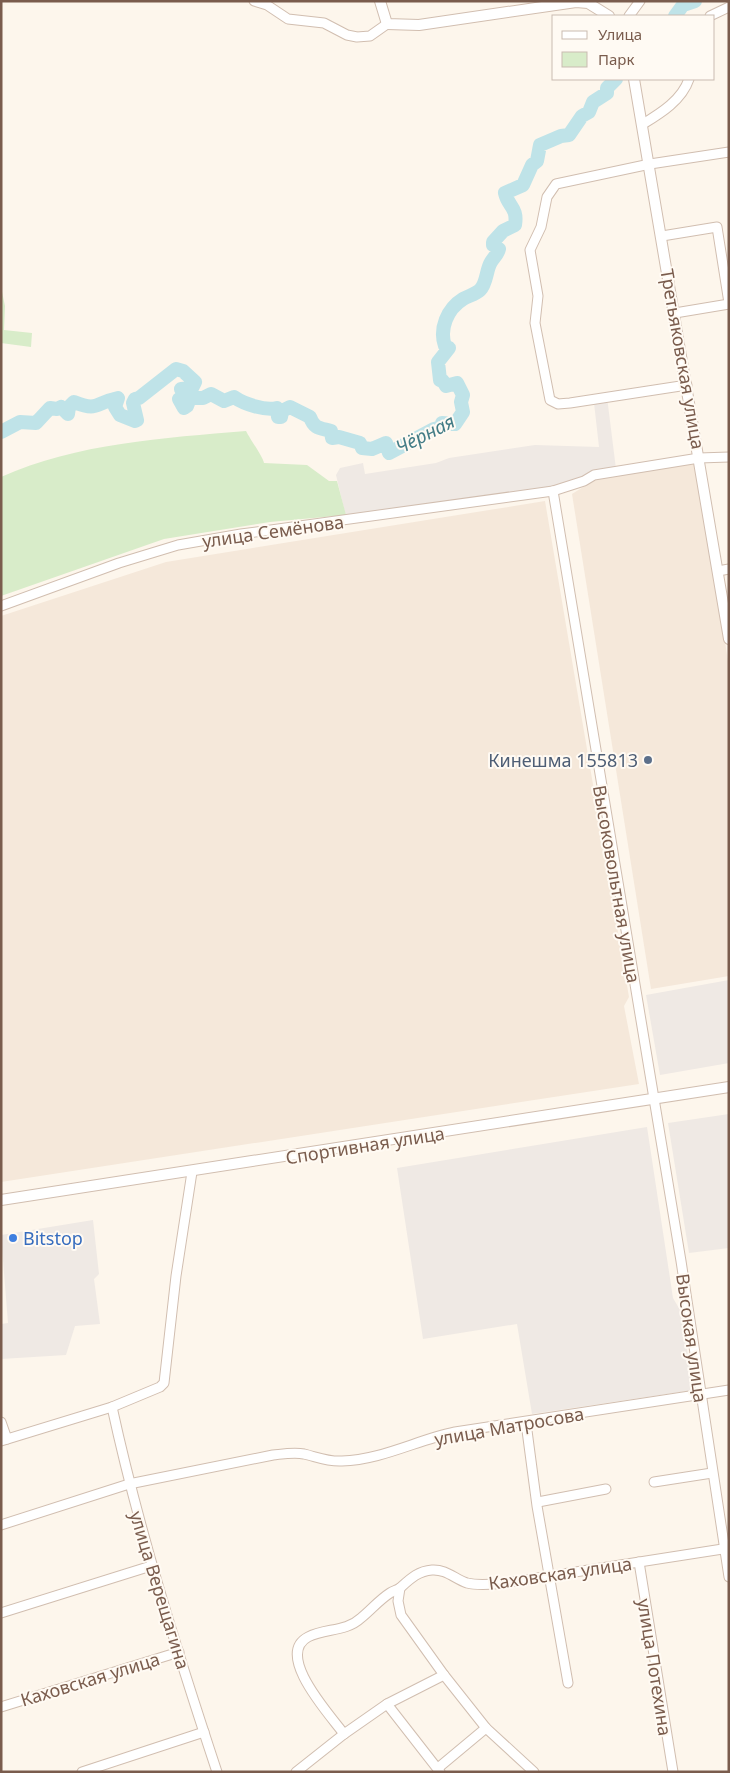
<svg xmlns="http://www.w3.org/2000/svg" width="730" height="1773" font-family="'Noto Sans',sans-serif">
	<rect width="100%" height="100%" fill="#fdf6ec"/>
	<g fill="#f5e8da">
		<polygon points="698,463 729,668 729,976 651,989 572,494 596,479"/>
		<polygon points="545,501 629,997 624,1006 639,1084 1,1182 1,616 166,562"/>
	</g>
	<g fill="#efe9e4">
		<polygon points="607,397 616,469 553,488 346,517 336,475 340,468 363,463 365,474 436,463 449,458 535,445 599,447 594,403"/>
		<polygon points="729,980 729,1063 660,1075 646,995"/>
		<polygon points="729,1114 729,1248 689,1253 668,1123"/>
		<polygon points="647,1127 673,1298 680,1310 694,1390 532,1414 517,1324 423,1339 397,1168"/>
		<polygon points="93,1220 99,1274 94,1279 100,1324 75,1326 66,1355 1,1359 1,1324 8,1323 1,1235"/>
	</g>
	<g fill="#d8ecc9">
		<polygon points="1,287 5,306 4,330 32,333 31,347 1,343"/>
		<path d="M246,431c4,8 17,26 18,32l43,2 22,16h8l9,34 -76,7 -106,17 -163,57v-119c76,-34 163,-39 245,-46z"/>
	</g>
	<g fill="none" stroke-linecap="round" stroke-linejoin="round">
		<g stroke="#bfe3e8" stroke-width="14">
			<polyline points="675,16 683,5 695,1"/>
			<path d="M1,432l19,-10 16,1 14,-15 7,1 4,-2 7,7 1,-7 5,-5c25,10 20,1 44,-4l-3,9 5,8 15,6 2,-1 -4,-17 2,-4 4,-1 37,-29 7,2 12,11 -3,6 -11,1 5,6 -7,4 5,9 3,-2 3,-8h13l8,-4 13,7 10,-4c10,7 31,14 43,11l1,9h3l1,-6 8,-4 20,10c4,12 10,11 21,14l1,7 7,-1 21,6 2,5 10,1 14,-6 3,10 45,-24 8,-2v-4l13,1 8,-12 -2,-10 2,-7 -6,-12 -11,3 -3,-5 -3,-1 -2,-18 11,-14 -4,-2c-6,-17 2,-37 18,-47 5,-3 13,-5 17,-9 7,-7 6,-20 11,-28 3,-5 7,-8 8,-13l-6,-4v-3l10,-11 12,-6c3,-18 -7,-18 -10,-32l18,-8 9,-20 5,-4 3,-16 21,-9 8,-1 13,-19 7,-4 4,-10 14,-9v-5l9,-9"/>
		</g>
		<g stroke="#d1beb0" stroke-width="11">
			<g id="minor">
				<polyline points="254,1 267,5 288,19 324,23 347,35 357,37 370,36 387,24"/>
				<polyline points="629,16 640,1"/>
				<polyline points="710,16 729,7"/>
				<path d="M643,124c18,-11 39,-24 46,-45"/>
				<polyline points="662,236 717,227 729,303"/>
				<polyline points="675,313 729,304"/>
				<polyline points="687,385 570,403 558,404 550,400 535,323 538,296 530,250 541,227 547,197 556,184 650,164 729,152"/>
				<polyline points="553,491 681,1261 729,1577"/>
				<polyline points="718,571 729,569"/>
				<polyline points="1,606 119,563 178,545 241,534 553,491 584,481 594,475 699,458 729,457"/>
				<path d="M112,1407c27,124 65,244 105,365"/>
				<polyline points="1,1422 7,1439"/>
				<polyline points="526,1423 537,1506 568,1683"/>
				<polyline points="1,1441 112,1407 160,1387 164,1383 176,1276 192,1172"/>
				<polyline points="654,1482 712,1473"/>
				<polyline points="538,1502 606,1489"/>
				<path d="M1,1525l128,-41 144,-29c10,-1 21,-3 31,-1 13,3 24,8 38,7 39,-1 75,-21 113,-29l274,-42"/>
				<polyline points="639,1562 673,1772"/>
				<polyline points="400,1588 398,1601 401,1615 444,1675 486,1728 534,1772"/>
				<polyline points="1,1613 151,1566"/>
				<polyline points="387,1704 440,1772"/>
				<polyline points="1,1707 179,1652"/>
				<path d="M344,1734c-13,-18 -70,-79 -36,-97 17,-9 38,-5 53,-19 10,-8 18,-18 29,-25 3,-2 7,-3 10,-5 10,-9 18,-17 32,-18 14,-1 23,9 35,13 13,3 26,1 38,0l224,-35"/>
				<polyline points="438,1768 486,1728"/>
				<polyline points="82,1772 204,1732"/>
				<polyline points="296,1772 344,1734 387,1704 444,1675"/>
			</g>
		</g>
		<g stroke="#d1beb0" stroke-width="12">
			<g id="tertiary">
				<polyline points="380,1 387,24 419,25 576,2 588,3 609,16"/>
				<polyline points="634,79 729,639"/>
				<polyline points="1,1200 729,1087"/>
			</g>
		</g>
		<use href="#minor" stroke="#fff" stroke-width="9"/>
		<use href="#tertiary" stroke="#fff" stroke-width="10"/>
	</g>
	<circle fill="#5c6f8a" stroke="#fffaf3" stroke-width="2" cx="648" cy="760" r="5"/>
	<circle fill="#3f7fe0" stroke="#fffaf3" stroke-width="2" cx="13" cy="1238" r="5"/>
	<g text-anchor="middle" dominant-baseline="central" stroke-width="4" stroke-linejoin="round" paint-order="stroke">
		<g font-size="18" fill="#7a5c4d" stroke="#fffaf3">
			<text transform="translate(683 359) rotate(80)">Третьяковская улица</text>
			<text transform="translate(273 531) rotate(-8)">улица Семёнова</text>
			<text transform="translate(617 884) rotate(80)">Высоковольтная улица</text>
			<text transform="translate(365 1145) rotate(-9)">Спортивная улица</text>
			<text transform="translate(692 1338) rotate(82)">Высокая улица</text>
			<text transform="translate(509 1426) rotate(-10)">улица Матросова</text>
			<text transform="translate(560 1573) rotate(-8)">Каховская улица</text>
			<text transform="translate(160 1590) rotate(73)">улица Верещагина</text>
			<text transform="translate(655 1667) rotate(81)">улица Потехина</text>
			<text transform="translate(90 1679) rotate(-17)">Каховская улица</text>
		</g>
		<g font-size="18" fill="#4e5e75" stroke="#fffaf3" text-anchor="end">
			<text x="638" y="760">Кинешма 155813</text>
		</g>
		<g font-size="18" fill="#366cbe" stroke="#fffaf3" text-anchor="start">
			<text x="23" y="1238">Bitstop</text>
		</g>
		<g font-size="19" font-style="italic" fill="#437c86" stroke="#fffaf3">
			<text transform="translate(425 434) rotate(-27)">Чёрная</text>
		</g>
	</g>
	<rect width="730" height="1773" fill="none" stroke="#7a5c4d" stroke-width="5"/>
	<rect x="552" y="15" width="162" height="65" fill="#fffaf3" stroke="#cabbb1"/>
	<rect x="562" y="31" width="25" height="8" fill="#ffffff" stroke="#cabbb1"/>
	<text x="598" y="40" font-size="15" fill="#7a5c4d">Улица</text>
	<rect x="562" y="52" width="25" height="15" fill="#d8ecc9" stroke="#cabbb1"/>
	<text x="598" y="65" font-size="15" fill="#7a5c4d">Парк</text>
</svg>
